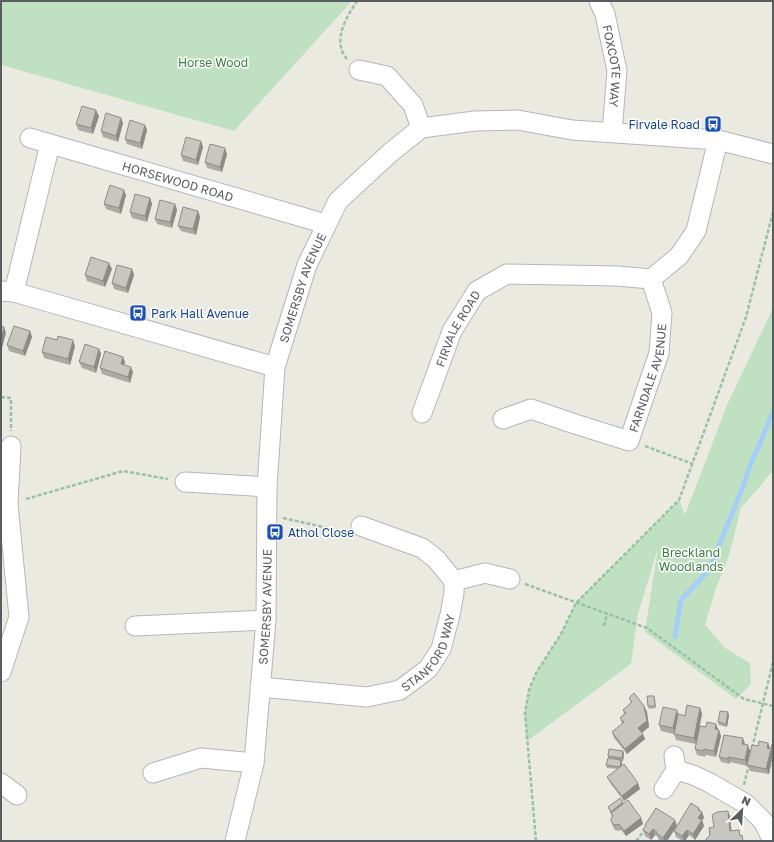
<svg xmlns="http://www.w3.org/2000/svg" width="774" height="842" font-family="'Golos Text',sans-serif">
	<rect width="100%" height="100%" fill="#ebeae1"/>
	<g fill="#bfe1c1">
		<polygon points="1,1 352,1 234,131 1,65"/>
		<polygon points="773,308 773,471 741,508 729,556 715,591 705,625 725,648 750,663 751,684 736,699 645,632 658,548 638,614 631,664 527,741 525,713 529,690 536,673 561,634 576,603 679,500 685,515 727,405"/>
	</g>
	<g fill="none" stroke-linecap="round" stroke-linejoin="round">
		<polyline stroke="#a5cef7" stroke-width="5" points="675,637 681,600 709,570 744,484 748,471 773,412"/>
		<g stroke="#b3b6bb" stroke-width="21">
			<g id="minor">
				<path id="s1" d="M599,1l6,13 12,57 -5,61"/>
				<polyline points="359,70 387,76 413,105 421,128"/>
				<path id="s2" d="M30,138l296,86"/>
				<polyline points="1,291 14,292 275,367"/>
				<polyline points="14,292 50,144"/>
				<path id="s3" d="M422,413l30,-82 25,-40 30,-17 110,2 34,3 28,-23 17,-25 22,-91"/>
				<path id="s4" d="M503,419l28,-10 44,15 54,17 30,-88 3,-40 -11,-34"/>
				<polyline points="185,482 267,487"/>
				<polyline points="454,581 485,573 510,579"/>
				<polyline points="135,626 266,620"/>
				<polyline points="1,672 19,617 8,504 11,446"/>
				<path id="s5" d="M260,687l107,10 33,-7 28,-21 13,-20 9,-34 4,-22v-12l-18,-22 -14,-11 -61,-22"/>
				<polyline points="676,770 693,775 710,783 746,804 763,821 773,841"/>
				<polyline points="153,773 201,758 254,763"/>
				<polyline points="1,783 17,795"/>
				<polyline points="664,789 676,770 674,756"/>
				<path id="s6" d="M235,841l19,-78 12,-143 1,-133 8,-120 32,-102 31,-64 52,-48 31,-25 54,-7 43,-1 54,10 146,10 55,14"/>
			</g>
		</g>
		<g stroke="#99c1a7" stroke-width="2.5" stroke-dasharray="4 2" stroke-linecap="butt">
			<path d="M347,59c-2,-3 -4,-5 -5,-8 -6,-18 6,-36 15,-50"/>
			<polyline points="1,397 11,398 11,431"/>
			<polyline points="645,446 693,464"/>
			<polyline points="26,499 123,471 168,479"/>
			<polyline points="283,518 346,532"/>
			<polyline points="525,584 647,628 744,699 773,706"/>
			<polyline points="604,626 607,614"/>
			<polyline points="752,748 773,662"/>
			<polyline points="744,785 749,764"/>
			<polyline points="536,841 525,713 529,690 536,673 561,634 576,603 679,500 746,317 773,212"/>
			<polyline points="636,841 638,839 645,829"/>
		</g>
		<use href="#minor" stroke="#fff" stroke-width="19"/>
	</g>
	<g fill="#acaaa5">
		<polygon points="99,116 93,134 78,130 76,124"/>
		<polygon points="121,118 123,123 118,142 103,137 101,131"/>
		<polygon points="145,125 147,130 142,149 127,144 125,139"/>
		<polygon points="201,141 203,147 198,165 183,161 181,155"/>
		<polygon points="227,154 222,172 207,168 205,162"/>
		<polygon points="126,195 121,214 106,209 104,204"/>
		<polygon points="150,198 152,204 147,222 132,218 130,212"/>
		<polygon points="175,204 177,210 172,228 157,224 155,219"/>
		<polygon points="198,211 200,217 196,235 181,231 178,226"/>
		<polygon points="112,269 105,287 87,281 85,275"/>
		<polygon points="132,269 134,275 128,293 114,289 112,283"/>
		<polygon points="30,331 32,337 25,356 9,351 7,345"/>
		<polygon points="57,340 75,346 70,365 44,358 42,352"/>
		<polygon points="99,349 101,354 96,373 82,368 79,362"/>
		<polygon points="123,357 125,362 124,365 133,372 130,383 102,374 100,368"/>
		<polygon points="654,696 655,699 656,708 649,709 648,706"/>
		<polygon points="629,698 644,706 647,712 649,727 642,733 645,739 627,754 614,738 612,732 622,724 620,718 624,714 623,710 631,703"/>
		<polygon points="700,708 702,714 696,744 676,740 674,734 661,731 659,725 679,715 685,716"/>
		<polygon points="729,715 727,727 719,725 718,722"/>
		<polygon points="716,724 721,736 716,757 706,755 705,757 697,755 695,749"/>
		<polygon points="768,743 773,754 769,774 750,771 747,765 758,746"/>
		<polygon points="745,744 748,745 750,751 747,766 730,762 730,764 721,762 719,757"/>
		<polygon points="623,751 624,754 623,761 622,761 622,766 640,789 624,801 610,783 607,777 618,769 607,768 606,765 608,758 608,756"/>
		<polygon points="623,804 641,818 643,824 626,836 621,830 618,831 615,830 613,827 611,821 612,817 608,807"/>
		<polygon points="701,811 702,812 704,818 702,820 704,826 695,840 689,835 685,841 683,841 676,837 674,831"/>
		<polygon points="645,825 677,826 667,841 661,841 658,839 658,837 655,835 651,840 645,836 643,830 646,826"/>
	</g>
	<g fill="#8c8b86">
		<polygon points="96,110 99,116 93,134 91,128"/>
		<polygon points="121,118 123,123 118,142 116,136"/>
		<polygon points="145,125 147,130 142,149 140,143"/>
		<polygon points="201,141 203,147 198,165 196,160"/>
		<polygon points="225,148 227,154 222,172 220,167"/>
		<polygon points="124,190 126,195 121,214 119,208"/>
		<polygon points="150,198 152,204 147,222 145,216"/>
		<polygon points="175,204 177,210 172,228 170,222"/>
		<polygon points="198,211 200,217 196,235 193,229"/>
		<polygon points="109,263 112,269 105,287 103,281"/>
		<polygon points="132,269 134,275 128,293 126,288"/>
		<polygon points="4,327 6,333 1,352 1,339"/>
		<polygon points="30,331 32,337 25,356 23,351"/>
		<polygon points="73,340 75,346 70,365 68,359"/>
		<polygon points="99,349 101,354 96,373 94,367"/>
		<polygon points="123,357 125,362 123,369 121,364"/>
		<polygon points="131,367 133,372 130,383 128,377"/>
		<polygon points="644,706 647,712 649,727 640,734 638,728"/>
		<polygon points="700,708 702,714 696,744 694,738"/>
		<polygon points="677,710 679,716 676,734 673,728"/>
		<polygon points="728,712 729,715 727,727 726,724"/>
		<polygon points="716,724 718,730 715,729"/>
		<polygon points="719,730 721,736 716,757 714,751"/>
		<polygon points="643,734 645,739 627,754 625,749"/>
		<polygon points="743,738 745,744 742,744"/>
		<polygon points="768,743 770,749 767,748"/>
		<polygon points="748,745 750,751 747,766 745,760"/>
		<polygon points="771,749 773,754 769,774 766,769"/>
		<polygon points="623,751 624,754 623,761 622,758"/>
		<polygon points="728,757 730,762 730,764 728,759"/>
		<polygon points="621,760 622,763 621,770 620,767"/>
		<polygon points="638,783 640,789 624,801 622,796"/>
		<polygon points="623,802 624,805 612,814 611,812"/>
		<polygon points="699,808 701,813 702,812 704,818 702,820 704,826 695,840 693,834 698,818 698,810"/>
		<polygon points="728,811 730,816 732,837 730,831"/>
		<polygon points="641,818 643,824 626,836 624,831"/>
		<polygon points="675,820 677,826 667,841 664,841 663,838"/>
		<polygon points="653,829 655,835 651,840 649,834"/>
		<polygon points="687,830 689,835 685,841 684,841 682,836"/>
	</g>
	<g fill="#c8c6c0" stroke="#8c8b86">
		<polygon points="82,106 96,110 91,128 76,124"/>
		<polygon points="106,113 121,118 116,136 101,131"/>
		<polygon points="130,120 145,125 140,143 125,139"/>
		<polygon points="186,137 201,141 196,160 181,155"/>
		<polygon points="210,144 225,148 220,167 205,162"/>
		<polygon points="110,185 124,190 119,208 104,204"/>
		<polygon points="135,194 150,198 145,216 130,212"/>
		<polygon points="160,200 175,204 170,222 155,219"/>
		<polygon points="183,207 198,211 193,229 178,226"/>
		<polygon points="91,257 109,263 103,281 85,275"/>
		<polygon points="117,265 132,269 126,288 112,283"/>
		<polygon points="1,326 4,327 1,339"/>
		<polygon points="14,326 30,331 23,351 7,345"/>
		<polygon points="58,336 73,340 68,359 42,352 46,337 57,340"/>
		<polygon points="85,344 99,349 94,367 79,362"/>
		<polygon points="105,351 123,357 121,364 131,367 128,377 100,368"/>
		<polygon points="634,693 644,706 647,721 638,728 643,734 625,749 612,732 624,722 620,718 626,713 623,710 632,702 629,698"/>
		<polygon points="647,696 654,696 655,706 648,706"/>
		<polygon points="687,705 700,708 694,738 674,734 678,714 685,716"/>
		<polygon points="663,707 677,710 673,728 659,725"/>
		<polygon points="720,711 728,712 726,724 718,722"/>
		<polygon points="707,722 716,724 715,729 719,730 714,751 704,749 703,751 695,749 700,726 706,727"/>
		<polygon points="724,735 743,738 742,744 748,745 745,760 728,757 728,759 719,757"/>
		<polygon points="759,741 768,743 767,748 771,749 766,769 747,765 752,745 758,746"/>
		<polygon points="772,744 773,745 773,749 771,749"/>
		<polygon points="609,749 623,751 622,758 608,756"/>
		<polygon points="608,758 621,760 620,767 606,765"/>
		<polygon points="624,764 638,783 622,796 607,777"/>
		<polygon points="620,798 623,802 611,812 608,807"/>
		<polygon points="628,800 641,818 624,831 619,824 616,825 613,824 611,821 611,818 613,816 611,813"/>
		<polygon points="691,803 699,808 698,810 702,812 698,818 702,820 693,834 687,830 682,836 674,831"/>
		<polygon points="656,808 675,820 663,838 656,833 657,832 653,829 649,834 643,830 646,825 645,825"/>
		<polygon points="728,811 730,831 739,830 740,836 742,835 743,841 707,841 706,839 710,835 709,828 714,827 712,815 717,812"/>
	</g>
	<defs>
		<g id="bus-square" transform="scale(0.9)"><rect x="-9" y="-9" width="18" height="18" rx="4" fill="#1a4fb4" stroke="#fff"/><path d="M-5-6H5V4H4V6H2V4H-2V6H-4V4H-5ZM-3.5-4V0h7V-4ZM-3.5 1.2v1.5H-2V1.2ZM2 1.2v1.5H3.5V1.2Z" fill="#fff"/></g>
	</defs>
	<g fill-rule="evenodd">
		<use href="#bus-square" x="713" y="124"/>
		<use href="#bus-square" x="138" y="313"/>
		<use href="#bus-square" x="275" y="532"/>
	</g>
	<g text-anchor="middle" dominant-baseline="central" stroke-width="3" stroke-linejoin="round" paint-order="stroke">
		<g font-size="12" fill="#3b7e42" stroke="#fff">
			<text x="213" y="62">Horse Wood</text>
			<text x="691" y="552">Breckland<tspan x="691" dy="14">Woodlands</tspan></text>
		</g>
		<g font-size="12" fill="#595c61" stroke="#fff">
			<text stroke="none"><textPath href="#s1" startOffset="67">FOXCOTE WAY</textPath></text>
			<text stroke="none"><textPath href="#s2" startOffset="154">HORSEWOOD ROAD</textPath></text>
			<text stroke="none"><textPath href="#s6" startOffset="561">SOMERSBY AVENUE</textPath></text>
			<text stroke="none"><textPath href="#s3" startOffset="92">FIRVALE ROAD</textPath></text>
			<text stroke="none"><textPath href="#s4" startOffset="199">FARNDALE AVENUE</textPath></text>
			<text stroke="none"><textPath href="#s6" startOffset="237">SOMERSBY AVENUE</textPath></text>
			<text stroke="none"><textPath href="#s5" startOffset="190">STANFORD WAY</textPath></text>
		</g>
		<g font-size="12" fill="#164399" stroke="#fff" text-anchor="start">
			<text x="700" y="124" text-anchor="end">Firvale Road</text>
			<text x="151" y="313">Park Hall Avenue</text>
			<text x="288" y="532">Athol Close</text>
		</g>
	</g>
	<rect width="774" height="842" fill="none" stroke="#595c61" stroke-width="4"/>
	<g transform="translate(742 810) rotate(25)" stroke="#ffffff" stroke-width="3" paint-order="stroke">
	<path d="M0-3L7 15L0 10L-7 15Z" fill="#595c61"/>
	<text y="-6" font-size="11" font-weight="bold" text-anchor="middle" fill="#595c61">N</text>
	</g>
</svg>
